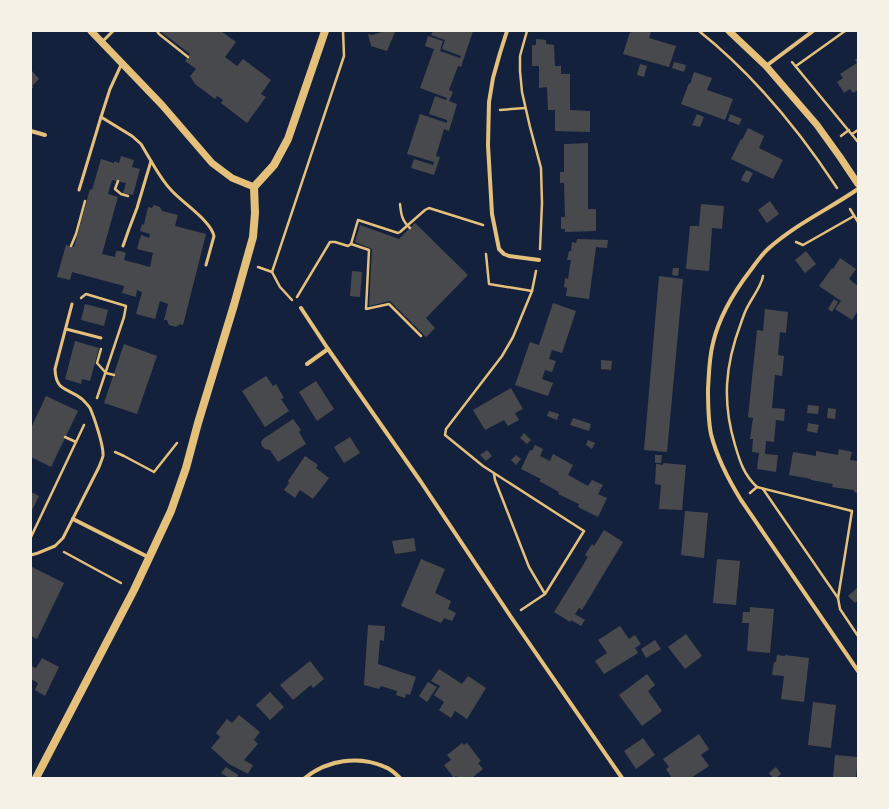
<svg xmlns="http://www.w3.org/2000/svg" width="889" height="809" font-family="'IBM Plex Serif',serif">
	<rect width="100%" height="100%" fill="#14213d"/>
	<g fill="#48494c">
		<polygon points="160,31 221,31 236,42 225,57 237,66 243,59 271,80 261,94 266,97 247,123 221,103 223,100 217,96 215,99 195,84 190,76 196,69 185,61 190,54"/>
		<polygon points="382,31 395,32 387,51 371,46 368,34 372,35 382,32"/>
		<polygon points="433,31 473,31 461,67 458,66 449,90 453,92 449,101 457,104 449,131 444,129 436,156 440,157 434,175 411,168 414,159 433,165 434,162 407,154 420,114 447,123 447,120 429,114 435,96 446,100 447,98 420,88 434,49 425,46 428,36 443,41 440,51 460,58 461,56 442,49 445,40 431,35"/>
		<polygon points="632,31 651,31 649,38 676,46 669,67 623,54 630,32 631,33"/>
		<polygon points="536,39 546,40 546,44 554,45 555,66 561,66 561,74 570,74 570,110 590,111 590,132 555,131 555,110 548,110 547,87 539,88 539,66 532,66 532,45 536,45"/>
		<polygon points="858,58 858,90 853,93 850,89 844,93 837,82 843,78 840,74 857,63 855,60"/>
		<polygon points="674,62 686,65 684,72 672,68"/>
		<polygon points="640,64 647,66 644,77 637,75"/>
		<polygon points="31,70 39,79 32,86 34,87 31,89"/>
		<polygon points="694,72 712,78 707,90 733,99 725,120 681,104 689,83 690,84"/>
		<polygon points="697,114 704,117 700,127 692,125"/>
		<polygon points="730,114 742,119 739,125 728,121"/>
		<polygon points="748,128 764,136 759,148 783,160 773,179 731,159 741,139 742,140"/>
		<polygon points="588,143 588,209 596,209 596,231 565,232 565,229 561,229 561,217 565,217 564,183 560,183 560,172 564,172 564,144"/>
		<polygon points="121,156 134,160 132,167 140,169 133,195 123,193 126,183 112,180 108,194 118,197 102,254 115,257 116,251 121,251 126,253 124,260 150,267 153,253 137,249 141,235 149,238 150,234 140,231 142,224 144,225 148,207 152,208 154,205 160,207 162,211 178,215 175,226 206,234 183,325 180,324 176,327 169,325 167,320 164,320 168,304 160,301 155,319 136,314 142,292 137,290 136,297 122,293 124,286 72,272 70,280 57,277 66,245 74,247 90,189 92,190 101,159 114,163 114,161 119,163"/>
		<polygon points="746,170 753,173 748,183 741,180"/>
		<polygon points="770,201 779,214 767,223 758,210"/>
		<polygon points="701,204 724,206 722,229 712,228 709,271 686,269 690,226 699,226"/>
		<polygon points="415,223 468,275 426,318 435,328 426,337 390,301 369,306 372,249 355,242 360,225 399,239"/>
		<polygon points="577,239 608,240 607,248 596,247 589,299 566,296 567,288 564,287 565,278 568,279 571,260 567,260 569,251 571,251 572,242 576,243"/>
		<polygon points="806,251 816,264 805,273 795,260"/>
		<polygon points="840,258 856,269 849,279 858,286 858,313 857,312 852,320 835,309 841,301 819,286 832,268 833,269"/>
		<polygon points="673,268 679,268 678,276 672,275"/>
		<polygon points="352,271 362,272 360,297 350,296"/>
		<polygon points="659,276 683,279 667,452 644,450"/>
		<polygon points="834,299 838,302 832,312 828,309"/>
		<polygon points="553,303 576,311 562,353 552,350 549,359 556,361 552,372 545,370 542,379 553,383 548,396 515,385 530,342 539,345"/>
		<polygon points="85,304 108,310 104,326 81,320"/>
		<polygon points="765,309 788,312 786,333 780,332 778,355 784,356 782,376 775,375 772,408 785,409 784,421 776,420 774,442 766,441 765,454 778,455 776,472 757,469 759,453 752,452 753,439 750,439 753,418 748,417 757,330 763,331"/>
		<polygon points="75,341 99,348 90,381 82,379 81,384 65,379"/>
		<polygon points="124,344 157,356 137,414 104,403"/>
		<polygon points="601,360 612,361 611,370 601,369"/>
		<polygon points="266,376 273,386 276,384 284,398 281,399 289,411 265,427 242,391"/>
		<polygon points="316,381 334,409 317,421 299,392"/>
		<polygon points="511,388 523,409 515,413 519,420 508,426 504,420 485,430 473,410"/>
		<polygon points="46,396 78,411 51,467 31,457 31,428"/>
		<polygon points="808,405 819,406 818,414 807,413"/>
		<polygon points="828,408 836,409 835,419 827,418"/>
		<polygon points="549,411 559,414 557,420 547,416"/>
		<polygon points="573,418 591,424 589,431 570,425"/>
		<polygon points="293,419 301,430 299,432 306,444 278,462 270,450 265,449 262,446 261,442 263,439"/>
		<polygon points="808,423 819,425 817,433 807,431"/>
		<polygon points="524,433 531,440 527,444 520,438"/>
		<polygon points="350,437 360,453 344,463 334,447"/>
		<polygon points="588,440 595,443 592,449 586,445"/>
		<polygon points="535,445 543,449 540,456 550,461 553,454 573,465 568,475 588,486 592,480 603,485 598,494 607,498 598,517 578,507 579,504 558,494 559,492 539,481 541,479 521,469 530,450 532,451"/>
		<polygon points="839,449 852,452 850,460 858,461 858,493 854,492 854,490 832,487 833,484 811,480 811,479 789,475 793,452 816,456 816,451 838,455"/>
		<polygon points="487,450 492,456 486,461 480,455"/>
		<polygon points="516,455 521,459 516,465 511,460"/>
		<polygon points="655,455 662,455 661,463 655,463"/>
		<polygon points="305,456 318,465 316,468 329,478 313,499 300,490 295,498 284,490 289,483 288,481"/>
		<polygon points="663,463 686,465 682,510 659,509 661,485 655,484 656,464 663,465"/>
		<polygon points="31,492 39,496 31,512"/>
		<polygon points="685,511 708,513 704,558 681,555"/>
		<polygon points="604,530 623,542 582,610 579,608 575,614 585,620 581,626 571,620 570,622 554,612 588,557 585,555 592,544 594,546"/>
		<polygon points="414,538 416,551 395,554 392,541"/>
		<polygon points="421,559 445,569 435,593 451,601 448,609 456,613 452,621 444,618 441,623 401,606"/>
		<polygon points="717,559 740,561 736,605 713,603"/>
		<polygon points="32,567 64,583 37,639 31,636 31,570"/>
		<polygon points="858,587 858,600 855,603 848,596"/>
		<polygon points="750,607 774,609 770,653 747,651 749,623 742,623 743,612 750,612"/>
		<polygon points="368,625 385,626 384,641 380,640 378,664 416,677 410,695 406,694 405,698 396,695 397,691 381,686 379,689 364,685"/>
		<polygon points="620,626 629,639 635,635 641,644 635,648 638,653 604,674 595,661 607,653 598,640"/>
		<polygon points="686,634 702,656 685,669 668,647"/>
		<polygon points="655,640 661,649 646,658 641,649"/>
		<polygon points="777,655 785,656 785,655 809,658 804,702 781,699 784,676 772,675 774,662 776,662"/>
		<polygon points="42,658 59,667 45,696 35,690 38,683 31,679 31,666 36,668"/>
		<polygon points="310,661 324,679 313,688 311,685 293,700 280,685"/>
		<polygon points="439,669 462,684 468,676 486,688 467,719 455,711 451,718 439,710 444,702 434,695 440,686 431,681"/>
		<polygon points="647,674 655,685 648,691 662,711 642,726 619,695"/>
		<polygon points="428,682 437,687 427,702 419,696"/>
		<polygon points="270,692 284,707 270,720 256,705"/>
		<polygon points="813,702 836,705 831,748 808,745"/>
		<polygon points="239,715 260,732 254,740 258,744 244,760 253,765 248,774 229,764 211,748 220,737 216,733 227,719 232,723"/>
		<polygon points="699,734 709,749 701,755 709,766 691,778 672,778 666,769 669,767 663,759"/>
		<polygon points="643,738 655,755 636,769 624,751"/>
		<polygon points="462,743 464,745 467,743 481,761 478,763 483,769 472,778 458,778 456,776 454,778 444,765 451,760 447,755"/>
		<polygon points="835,755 858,757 856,778 833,778"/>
		<polygon points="226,767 238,775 237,778 229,778 221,773"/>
		<polygon points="776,767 781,774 776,778 773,778 769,773"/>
	</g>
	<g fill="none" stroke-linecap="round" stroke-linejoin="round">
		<g stroke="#e5c07b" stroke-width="2.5">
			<polyline points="157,31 159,34 188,57"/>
			<polyline points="527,31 520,56 520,71 522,92 530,127 541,168 542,203 540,249"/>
			<path d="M699,31c55,44 100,99 138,157"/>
			<polyline points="792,62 858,142"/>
			<polyline points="796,66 845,31"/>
			<polyline points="500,110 525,108"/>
			<polyline points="852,134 858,130"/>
			<polyline points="841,136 849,130"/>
			<polyline points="118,181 115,189 121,194 128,196"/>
			<path d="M400,204c1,10 2,17 10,24"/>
			<polyline points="850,209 858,222"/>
			<polyline points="796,242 803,245 854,216"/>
			<polyline points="351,244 358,220 398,233 400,232 425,210 429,208 483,225"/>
			<polyline points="71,246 76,234 85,201"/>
			<polyline points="486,254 489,284 532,291"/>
			<polyline points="258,267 272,272 280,287 292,300"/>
			<polyline points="272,272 344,56 343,31"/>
			<polyline points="297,297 330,242 335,242 348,246 351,244 369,250 366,309 389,304 421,336"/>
			<polyline points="81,298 86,294 126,306 124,317 97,398"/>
			<polyline points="101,349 97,363 106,373 114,375"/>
			<polyline points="65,437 76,442"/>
			<polyline points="115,452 124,456 154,472 177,443"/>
			<polyline points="494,474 495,480 529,567 545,594"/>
			<path d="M757,487c-13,-12 -17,-25 -22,-42 -13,-43 -10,-80 6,-122 2,-6 4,-12 7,-17 5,-10 13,-19 15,-30"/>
			<polyline points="763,489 838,598 840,609 858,636"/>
			<polyline points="750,493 757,487 852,511 838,598"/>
			<polyline points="31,537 84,425"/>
			<polyline points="64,552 121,583"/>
			<polyline points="521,610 545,594 584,531 483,466 445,435 446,429 502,356 513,337 532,291 536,271"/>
		</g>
		<g stroke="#e5c07b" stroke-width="3">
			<polyline points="102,42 113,31"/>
			<polyline points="101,117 132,136 141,144 151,161 137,208 129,229 123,246"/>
			<path d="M151,161c6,10 12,21 21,30 11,12 39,30 42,45l-8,29"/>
			<polyline points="79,190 101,117 110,89 122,63"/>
			<polyline points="66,329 101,338"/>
			<path d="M31,555l7,-2 17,-7 8,-8 36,-71c1,-3 3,-7 4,-11 1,-10 -9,-39 -13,-48 -2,-3 -6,-7 -8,-9 -15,-12 -26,-7 -27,-30l17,-65"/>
		</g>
		<g stroke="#e5c07b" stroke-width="4">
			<polyline points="507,31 500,53 493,78 489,102 488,145 492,214 499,249 504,254 509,256 539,260"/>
			<polyline points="766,66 813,31"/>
			<polyline points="31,131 45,135"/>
			<path d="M858,189c-29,20 -62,35 -89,59 -7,6 -13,15 -19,23 -16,21 -31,46 -37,72 -4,15 -4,31 -5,46 0,15 0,30 3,45 6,24 17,45 30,66l117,171"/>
			<polyline points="301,308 328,349 421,482 511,617 622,778"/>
			<polyline points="307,364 328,349"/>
			<polyline points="73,519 150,558"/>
			<path d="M305,778c22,-18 54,-23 80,-11 6,2 11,7 15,11"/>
		</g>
		<g stroke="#e5c07b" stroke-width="7">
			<polyline points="91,31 162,105 212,163 232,178 254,187"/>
			<polyline points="729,31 766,66 817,125 840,157 858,184"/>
		</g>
		<polyline stroke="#e5c07b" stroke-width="8" points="36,778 134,590 171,511 186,468 198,423 234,305 253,237 255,213 254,187 274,165 288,139 325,31"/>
	</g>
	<rect width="889" height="809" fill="none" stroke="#f6f1e7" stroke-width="64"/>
</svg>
